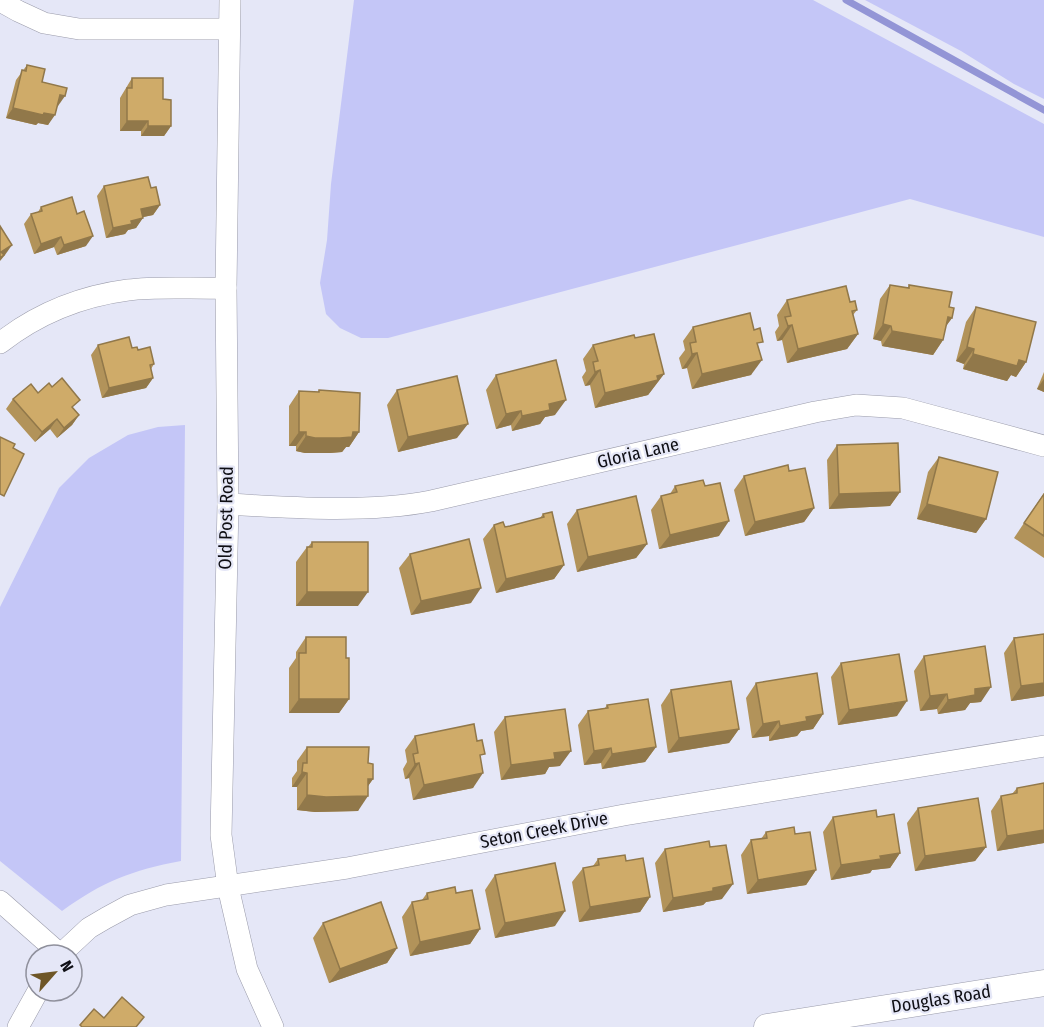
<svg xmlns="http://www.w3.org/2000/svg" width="1044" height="1027" font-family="'Fira Sans Condensed',sans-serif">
	<rect width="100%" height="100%" fill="#e5e7f7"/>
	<g fill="#c4c6f7">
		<polygon points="354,0 813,0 1044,124 1044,237 910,199 388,338 361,338 340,328 326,314 320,283 327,240 331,184"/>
		<polygon points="865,0 1044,0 1044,99 1014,84 961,51"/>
		<path d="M185,425l-4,436c-49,9 -79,21 -119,50l-62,-50v-254l59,-119 30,-30 39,-23 30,-8z"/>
	</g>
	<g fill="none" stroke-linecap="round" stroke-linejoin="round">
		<polyline stroke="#9395d6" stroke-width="7" points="846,0 1044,110"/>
		<g stroke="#9a9baa" stroke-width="22">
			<g id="minor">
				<polyline points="230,0 226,288 228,504 221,835 228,887 247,969 273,1027"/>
				<polyline points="0,1 18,11 44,23 79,29 229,29"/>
				<path d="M0,343c37,-29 82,-47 128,-53 31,-4 66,-1 98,-2"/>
				<path d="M228,504c63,4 141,9 203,-3l384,-89 41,-7 47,3 141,38"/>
				<polyline points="0,901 60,954"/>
				<polyline points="60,955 89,928 106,918 130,905 166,895 347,868 624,815 1044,746"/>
				<polyline points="18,1027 38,991"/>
			</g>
		</g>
		<g stroke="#9a9baa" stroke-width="27">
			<polyline id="tertiary" points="767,1027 1044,983"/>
		</g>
		<use href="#minor" stroke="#fff" stroke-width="21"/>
		<use href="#tertiary" stroke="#fff" stroke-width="26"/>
	</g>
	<g fill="#b2935a">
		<polygon points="27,65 42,82 58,106 58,105 48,125 38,123 36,125 6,118 16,80"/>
		<polygon points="132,78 163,99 171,126 164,136 141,136 141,131 120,131 120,98"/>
		<polygon points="104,186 151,188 160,205 153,215 143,217 136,228 128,230 125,234 106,238 97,196"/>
		<polygon points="41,207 86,246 57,255 54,247 34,254 24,224 31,214 38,212"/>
		<polygon points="890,285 908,288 909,285 949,307 952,318 946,326 943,340 933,355 882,346 881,341 873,339 880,299"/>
		<polygon points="787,300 850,302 857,310 853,315 858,334 847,349 787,363 782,340 777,341 775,332 779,326 777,315"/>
		<polygon points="976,307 1026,362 1016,377 1011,375 1007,381 963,369 964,364 956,361 966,322"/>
		<polygon points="693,327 759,348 751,375 692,389 687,368 682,369 679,358 685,350 683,341"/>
		<polygon points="635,338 664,374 648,395 595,408 590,385 585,386 582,377 586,371 583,359 593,345"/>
		<polygon points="98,345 132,348 138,350 154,364 151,369 153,378 146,388 102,398 91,355"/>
		<polygon points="1044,372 1044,392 1037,389"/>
		<polygon points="496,375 555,415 545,417 540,424 512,431 511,425 496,429 486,390"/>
		<polygon points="319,390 359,432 349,447 346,447 342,452 330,453 305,453 296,451 296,446 289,446 289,406 299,391 318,392"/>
		<polygon points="397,390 457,438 398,452 387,405"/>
		<polygon points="13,399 74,409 79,415 72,425 57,438 50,429 35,442 6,409"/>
		<polygon points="837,445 900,492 890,506 829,509 827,460"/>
		<polygon points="939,457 986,519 976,533 917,519 928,472"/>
		<polygon points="744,476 814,508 804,522 745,536 734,490"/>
		<polygon points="675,486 719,536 659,549 651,510 661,496 670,494"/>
		<polygon points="1044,493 1044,558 1014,538"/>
		<polygon points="577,510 647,544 636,558 577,572 567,524"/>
		<polygon points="543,514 564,565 554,579 496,593 483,539 494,525 505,527 510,526 540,518"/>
		<polygon points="312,542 358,606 296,606 296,562 307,547 308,547"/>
		<polygon points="410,554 471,603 411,615 399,568"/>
		<polygon points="1044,634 1044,696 1011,701 1004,653 1014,638"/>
		<polygon points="306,637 346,658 349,699 339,713 289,713 289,668 296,658 296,652"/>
		<polygon points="924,656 981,702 970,703 965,710 938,714 937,709 920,711 914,671"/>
		<polygon points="841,663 897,716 838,725 831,677"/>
		<polygon points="756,683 823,714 813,729 801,731 797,736 769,741 769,736 752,738 746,698"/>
		<polygon points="671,690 739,729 729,743 668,753 661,705"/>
		<polygon points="607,705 656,747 645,762 602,769 601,763 584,765 578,725 588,711 605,708"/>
		<polygon points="505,717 560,766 549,767 545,774 501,780 494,732"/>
		<polygon points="415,736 481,759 473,788 413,800 409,778 405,779 403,769 407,762 405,750"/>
		<polygon points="307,747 368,763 373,779 368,786 358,811 315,812 297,810 297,787 292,787 292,778 297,771 297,761"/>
		<polygon points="1017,788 1044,843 997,851 991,811 1001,796 1012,794"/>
		<polygon points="918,808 986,847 975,861 915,871 907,823"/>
		<polygon points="833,817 877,817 900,853 890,868 872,870 870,873 831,880 823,832"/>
		<polygon points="766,832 795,834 816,870 806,885 747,894 741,855 751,840 761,839"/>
		<polygon points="710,847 722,899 706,902 703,905 663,912 655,863 665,849"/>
		<polygon points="598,859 626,861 650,897 640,912 579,922 572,882 583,868 593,866"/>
		<polygon points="495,875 555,926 495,938 485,890"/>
		<polygon points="427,893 456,893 480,929 470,944 410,956 402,917 412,902 422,900"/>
		<polygon points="323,923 397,948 387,963 329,983 313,938"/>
	</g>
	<g fill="#91784a">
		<polygon points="60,95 65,96 58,106 53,104"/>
		<polygon points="13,108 44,113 55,115 48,125 38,123 36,125 6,118"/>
		<polygon points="127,121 148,121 141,131 120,131"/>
		<polygon points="148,126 171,126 164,136 141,136"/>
		<polygon points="160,205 153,215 134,219 141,209"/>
		<polygon points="143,218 136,228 128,230 125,234 106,238 113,228 131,221"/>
		<polygon points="93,236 86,246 57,255 64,245"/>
		<polygon points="61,237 54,247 34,254 41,244"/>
		<polygon points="12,245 5,255 0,261 0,254 1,252"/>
		<polygon points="948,317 952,318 941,333"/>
		<polygon points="883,324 891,326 881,341 873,339"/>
		<polygon points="792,325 782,340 777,341 788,326"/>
		<polygon points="892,331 943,340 933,355 882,346"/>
		<polygon points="858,334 847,349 787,363 798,349"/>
		<polygon points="967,347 974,349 964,364 956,361"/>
		<polygon points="697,353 687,368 682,369 692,354"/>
		<polygon points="973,354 1019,360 1026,362 1016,377 1011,375 1007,381 963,369"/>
		<polygon points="762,360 751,375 692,389 702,374"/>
		<polygon points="600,370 590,385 585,386 595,372"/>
		<polygon points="664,374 648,395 595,408 605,393"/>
		<polygon points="153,378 146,388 102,398 109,388"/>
		<polygon points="1044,379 1044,392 1037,389"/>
		<polygon points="566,400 555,415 545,417 540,424 512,431 522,416 549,404"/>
		<polygon points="521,411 511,425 496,429 506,414"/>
		<polygon points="79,415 72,425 57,438 64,428"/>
		<polygon points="57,419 50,429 35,442 42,432"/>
		<polygon points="468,424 457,438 398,452 408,437"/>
		<polygon points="299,432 306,432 296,446 289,446"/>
		<polygon points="353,432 359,432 349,447 346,447 342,452 330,453 305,453 296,451 306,436"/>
		<polygon points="900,492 890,506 829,509 839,494"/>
		<polygon points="927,504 986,519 976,533 917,519"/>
		<polygon points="814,508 804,522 745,536 755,522"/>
		<polygon points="729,521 719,536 659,549 670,535"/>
		<polygon points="647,544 636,558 577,572 588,557"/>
		<polygon points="564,565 554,579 496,593 506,579"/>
		<polygon points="481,588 471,603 411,615 421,601"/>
		<polygon points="307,592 368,592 358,606 296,606"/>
		<polygon points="1044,683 1044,696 1011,701 1021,686"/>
		<polygon points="991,687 981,702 970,703 965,710 938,714 948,700 975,689"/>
		<polygon points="947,694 937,709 920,711 930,696"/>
		<polygon points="299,699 349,699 339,713 289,713"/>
		<polygon points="907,701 897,716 838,725 849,710"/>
		<polygon points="823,714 813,729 801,731 797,736 769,741 780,726 806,717"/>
		<polygon points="779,721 769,736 752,738 763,724"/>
		<polygon points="739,729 729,743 668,753 679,738"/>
		<polygon points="656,747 645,762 602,769 612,754"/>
		<polygon points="611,748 601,763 584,765 594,751"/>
		<polygon points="571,751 560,766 549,767 545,774 501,780 511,765 554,753"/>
		<polygon points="419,763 409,778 405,779 415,764"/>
		<polygon points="302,772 307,773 297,787 292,787"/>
		<polygon points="483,773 473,788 413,800 424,785"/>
		<polygon points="368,779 373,779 363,793"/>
		<polygon points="307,795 368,796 358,811 315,812 297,810"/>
		<polygon points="1044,830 1044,843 997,851 1007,836"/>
		<polygon points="986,847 975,861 915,871 925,856"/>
		<polygon points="900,853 890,868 872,870 870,873 831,880 841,865 880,856"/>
		<polygon points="816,870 806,885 747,894 758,880"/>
		<polygon points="733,884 722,899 706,902 703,905 663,912 673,898 713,888"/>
		<polygon points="650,897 640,912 579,922 590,907"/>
		<polygon points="565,911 555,926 495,938 505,923"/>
		<polygon points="480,929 470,944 410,956 420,942"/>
		<polygon points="397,948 387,963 329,983 340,969"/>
	</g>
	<g fill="#cfab69" stroke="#91784a" stroke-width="1.5">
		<polygon points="27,65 45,69 42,82 67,88 65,96 60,95 55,115 44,113 43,115 13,108 22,70 26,71"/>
		<polygon points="132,78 163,78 163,99 171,100 171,126 148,126 148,121 127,121 127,88 132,88"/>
		<polygon points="148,177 151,188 156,187 160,205 141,209 143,218 131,221 132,224 113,228 104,186"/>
		<polygon points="72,197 77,214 84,211 93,236 64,245 61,237 41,244 31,214 42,211 41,207"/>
		<polygon points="0,226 12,245 1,252 4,255 0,258"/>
		<polygon points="890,285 909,288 909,285 952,292 949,307 954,308 952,318 948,317 943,340 892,331 891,326 883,324"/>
		<polygon points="846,286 850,302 855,301 857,310 852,311 858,334 798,349 792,325 788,326 785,317 791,316 787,300"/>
		<polygon points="976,307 1036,322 1026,362 1019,360 1017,366 973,354 974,349 967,347"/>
		<polygon points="750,313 754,330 760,328 763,342 757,343 762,360 702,374 697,353 692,354 690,343 696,342 693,327"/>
		<polygon points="654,334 664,374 657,376 658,380 605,393 600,370 595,372 593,362 598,361 593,345 634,335 635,338"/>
		<polygon points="129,337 132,348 137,347 138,350 150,347 154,364 150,365 153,378 109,388 98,345"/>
		<polygon points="556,360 566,400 549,404 550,410 522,416 521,411 506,414 496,375"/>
		<polygon points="457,376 468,424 408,437 397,390"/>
		<polygon points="62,378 80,400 72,407 79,415 64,428 57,419 42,432 13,399 31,384 38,393 49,383 52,387"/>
		<polygon points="319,390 360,393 359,432 353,432 352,437 340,438 315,438 306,436 306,432 299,432 299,391 319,392"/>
		<polygon points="0,437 15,444 13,448 24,454 4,496 0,494"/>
		<polygon points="898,443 900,492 839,494 837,445"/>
		<polygon points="939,457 998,472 986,519 927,504"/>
		<polygon points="788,465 789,471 805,468 814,508 755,522 744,476"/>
		<polygon points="703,480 705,486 720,483 729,521 670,535 661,496 677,492 675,486"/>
		<polygon points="1044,494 1044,536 1024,523"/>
		<polygon points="636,496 647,544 588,557 577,510"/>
		<polygon points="552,512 564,565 506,579 494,525 503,522 505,527 510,526 544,517 543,514"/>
		<polygon points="469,539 481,588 421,601 410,554"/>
		<polygon points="312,542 368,542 368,592 307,592 307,547 312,547"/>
		<polygon points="1044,634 1044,683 1021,686 1014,638"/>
		<polygon points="306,637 346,637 346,658 349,658 349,699 299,699 299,653 306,653"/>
		<polygon points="985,646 991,687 975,689 975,695 948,700 947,694 930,696 924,656"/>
		<polygon points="899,654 907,701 849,710 841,663"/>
		<polygon points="817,673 823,714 806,717 807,721 780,726 779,721 763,724 756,683"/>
		<polygon points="731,681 739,729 679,738 671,690"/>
		<polygon points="648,699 656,747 612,754 611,748 594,751 588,711 608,708 607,705"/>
		<polygon points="565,709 571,751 554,753 555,759 511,765 505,717"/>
		<polygon points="474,724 477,741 482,740 485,754 480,755 483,773 424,785 419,763 415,764 413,754 418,753 415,736"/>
		<polygon points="307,747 369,747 368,763 373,764 373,779 368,779 368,796 326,797 307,795 307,773 302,772 303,763 307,763"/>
		<polygon points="1044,783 1044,830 1007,836 1001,796 1017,793 1017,788"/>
		<polygon points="978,798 986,847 925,856 918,808"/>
		<polygon points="876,810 877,817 894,814 900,853 880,856 881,859 841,865 833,817"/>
		<polygon points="794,827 795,834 810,832 816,870 758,880 751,840 767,838 766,832"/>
		<polygon points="709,841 710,847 726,845 733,884 713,888 713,891 673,898 665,849"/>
		<polygon points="625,855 626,861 643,858 650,897 590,907 583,868 599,865 598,859"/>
		<polygon points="555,863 565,911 505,923 495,875"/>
		<polygon points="455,887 456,893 472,890 480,929 420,942 412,902 428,899 427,893"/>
		<polygon points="381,902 397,948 340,969 323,923"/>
		<polygon points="122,997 144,1017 136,1027 82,1027 80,1025 94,1009 104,1018"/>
	</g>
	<g text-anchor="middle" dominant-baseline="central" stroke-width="4.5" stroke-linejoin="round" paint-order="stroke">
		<g font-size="18" fill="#0e0e14" stroke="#e5e7f7">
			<text transform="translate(638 453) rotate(-13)">Gloria Lane</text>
			<text transform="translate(226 518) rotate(-89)">Old Post Road</text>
			<text transform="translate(544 830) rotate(-11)">Seton Creek Drive</text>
			<text transform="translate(941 999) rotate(-9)">Douglas Road</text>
		</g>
	</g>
	<g transform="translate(54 973) rotate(62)"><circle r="28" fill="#e5e7f7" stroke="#8f909c" stroke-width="1.5"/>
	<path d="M0-4.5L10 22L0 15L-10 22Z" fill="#6e5627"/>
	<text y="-9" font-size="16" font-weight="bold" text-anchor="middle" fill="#0e0e14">N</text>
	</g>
</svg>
